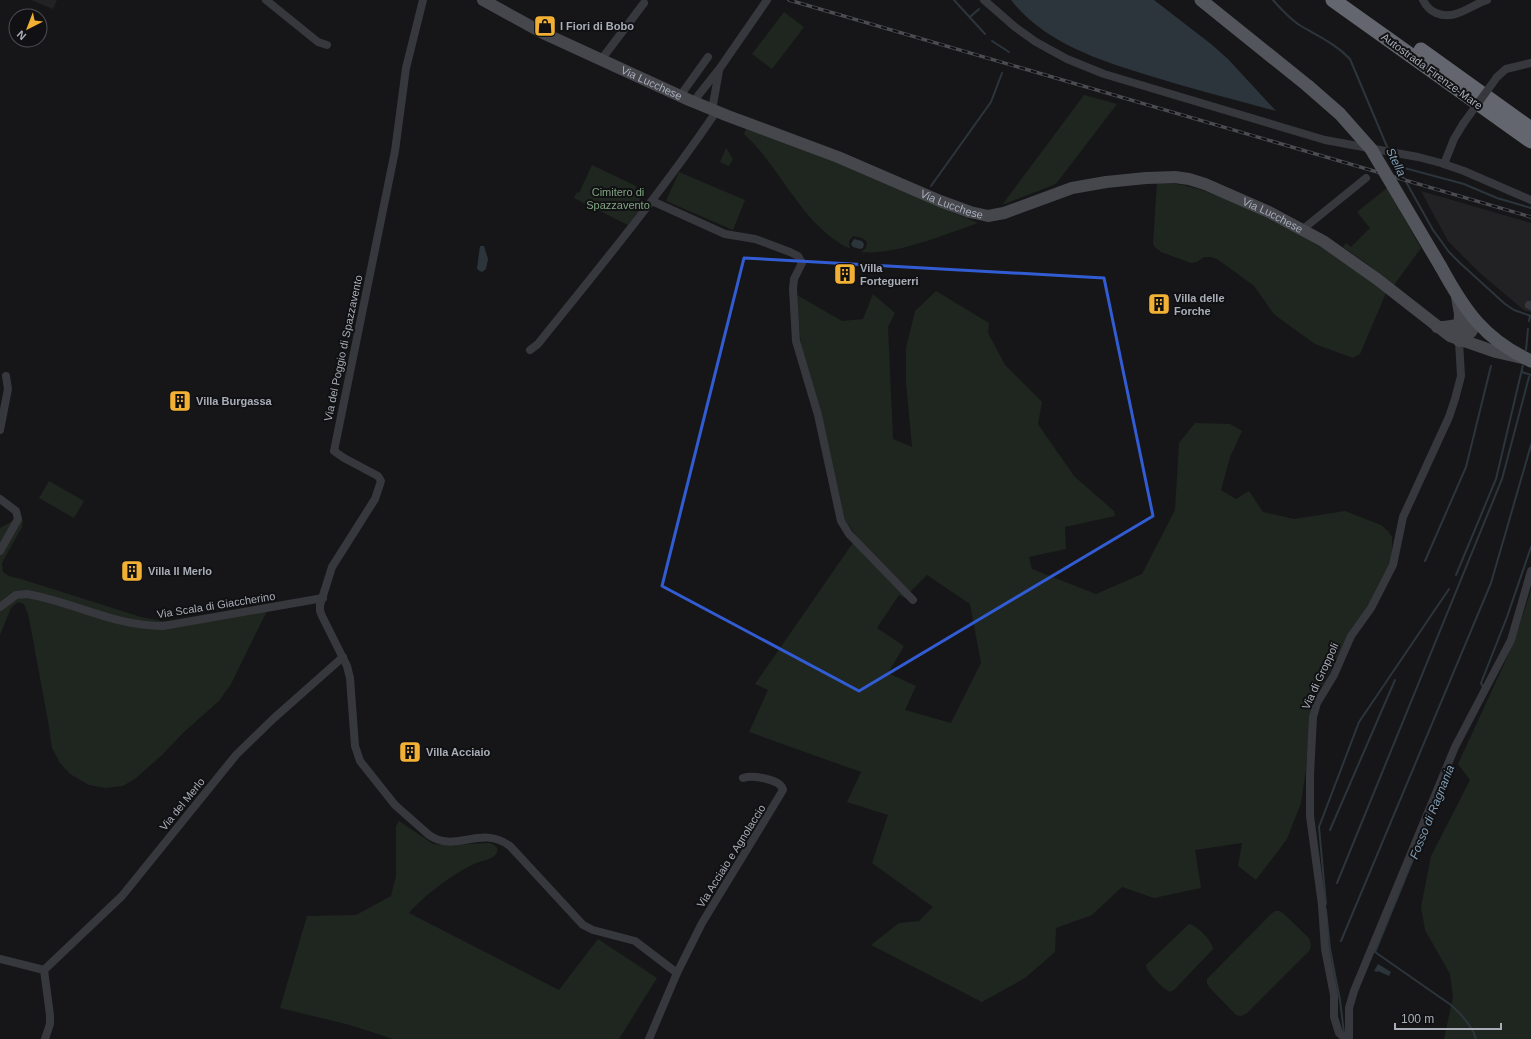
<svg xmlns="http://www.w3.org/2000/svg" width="1531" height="1039" font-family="Helvetica,sans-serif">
	<rect width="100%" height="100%" fill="#161618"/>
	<g fill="#222225">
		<polygon points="31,0 57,0 53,9"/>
		<polygon points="1421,191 1531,223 1531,312 1525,311 1481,274 1448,241"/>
	</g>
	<g fill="#1e261f" fill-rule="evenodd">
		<polygon points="784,12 804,27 772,69 752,54"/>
		<polygon points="1084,95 1117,104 1056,184 1002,205"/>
		<path d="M746,129l82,30 150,64c-32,11 -84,33 -117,29l5,-4 1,-6 -5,-4 -9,-2 -4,5v5l2,3c-47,-20 -70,-82 -107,-115z"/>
		<polygon points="726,148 733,159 729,166 720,162"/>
		<polygon points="592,165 636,186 642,207 628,225 574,198 577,192 579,193"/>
		<polygon points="679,172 745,200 733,230 666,201"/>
		<path d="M1157,183c30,-1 53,10 80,21 55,23 102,52 149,89l-26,61 -7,4 -38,-14 -36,-26 -6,-5 -19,-27 -37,-27 -6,-2h-7l-7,5 -6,1 -30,-11 -6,-5 -2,-3z"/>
		<polygon points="1387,188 1421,248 1394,285 1370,266 1343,247 1346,243 1351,247 1370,228 1357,212"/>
		<path d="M936,291l53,32 -1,10 17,32 37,37 -4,22 36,52 40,35 1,5 -50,11 1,22 -37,8 3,12 64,25 46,-20 33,-64 4,-67 16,-20 35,1 12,7 -12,26 -9,33 15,9 13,-8 14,21 31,7 51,-8 36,14 7,6 4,6v15l-2,12 -22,43 -18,24 -38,76 -2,12 -4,50 -5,34 -14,36 -31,41 -18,-14 4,-23 -47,7 6,38 -47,10 -32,-11 -30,28 -36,13 -1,24 -30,26 -43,24 -111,-57 28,-22 20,-2 14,-14 -61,-44 16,-48 -41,-13 14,-30 -112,-40 19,-42 -13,-6 102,-147 -12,-17 -22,-96 -22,-75 -4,-54 45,26 21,-2 10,-25 22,19 -7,14 5,112 19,8 -6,-65v-34l9,-37zM927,575l43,29 11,59 -30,60 -46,-13 11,-24 -28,-13 16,-27 -27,-18 22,-33 5,3z"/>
		<polygon points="49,481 84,501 74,518 39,498"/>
		<polygon points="16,519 21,519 23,521 22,527 2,563 3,572 9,576 21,579 141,617 181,625 267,611 231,684 219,701 184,732 162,755 136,778 123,786 105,788 89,785 70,774 60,763 52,748 48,721 31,629 28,614 24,604 18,602 11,608 0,635 0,528"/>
		<polygon points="1531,590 1531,1039 1444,1039 1453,997 1450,974 1425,930 1421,907 1431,856 1470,780 1458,764 1505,662 1519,627"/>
		<path d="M399,821l34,23 10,1 47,-2c5,2 10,5 6,11 -4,6 -16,7 -22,10 -23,11 -49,31 -65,49l150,77 39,-51 59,39 -38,61h-226l-43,-14 -70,-17 27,-92 49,-1 35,-19 5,-20v-50z"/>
		<polygon points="1275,911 1280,911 1284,914 1309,938 1311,945 1310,950 1246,1014 1241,1016 1236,1015 1210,988 1207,984 1207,979 1271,914"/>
		<path d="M1189,924c8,1 23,17 24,25l-39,41 -4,2c-7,-3 -24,-20 -24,-27z"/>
	</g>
	<g fill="#2c353c">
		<path d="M1011,0h143l57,44 17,15 48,52c-44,-12 -88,-23 -132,-37 -48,-15 -100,-32 -133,-74z"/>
		<polygon points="854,239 862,241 864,244 863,248 860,249 853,247 851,244"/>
		<polygon points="480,246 484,246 488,259 486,269 482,272 478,270 477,268"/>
		<polygon points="1378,964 1391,972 1389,976 1378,971 1377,972 1374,971"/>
	</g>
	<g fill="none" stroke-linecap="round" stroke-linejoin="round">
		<g stroke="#2c353c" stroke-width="2">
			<polyline points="954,0 985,34"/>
			<path d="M1273,0c8,9 18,20 28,26 17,10 35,18 49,33l38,90"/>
			<polyline points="970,17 979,9"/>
			<polyline points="992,41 1009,52"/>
			<polyline points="1391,155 1433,230 1449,252 1460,263 1505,304 1514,310 1531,316"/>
			<polyline points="1397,166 1464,184 1497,198 1531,208"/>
			<polyline points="931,186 991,102 1002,73"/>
			<polyline points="1529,321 1530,316"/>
			<polyline points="1526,350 1528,329"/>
			<polyline points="1522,372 1531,375"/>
			<polyline points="1425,561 1466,467 1491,366"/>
			<polyline points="1456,575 1496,479 1523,365"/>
			<polyline points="1483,687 1481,683 1507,617 1531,547"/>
			<polyline points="1330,830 1395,680"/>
			<path d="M1425,830l-50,122 76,53c10,9 21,20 25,34"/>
			<polyline points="1337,883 1502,479 1529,377"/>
			<polyline points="1326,904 1319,827 1359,722 1449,589"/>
			<polyline points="1326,910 1330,949 1340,1000 1344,1033"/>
			<polyline points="1341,941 1491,583 1531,445"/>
		</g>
		<g stroke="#37383d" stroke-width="8">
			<polyline points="266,0 318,42 327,45"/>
			<path d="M423,0l-17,68 -11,83 -61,300 10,7 34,18 3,5 -6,18 -43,68 -12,38v6l2,5 25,50 3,12 5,68 5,15 35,44 34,30c27,19 51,-11 81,11l73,79 10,5 42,11 42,32"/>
			<polyline points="984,0 1015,27 1036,42 1067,59 1104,74 1325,140 1418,157 1441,163 1464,171 1531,200"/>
			<path d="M1423,0c3,6 6,10 13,13 19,8 33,-7 51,-13"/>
			<polyline points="601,60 644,3"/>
			<polyline points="1497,77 1506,69 1531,63"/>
			<polyline points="680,96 708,57"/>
			<polyline points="693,102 720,68 767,0"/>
			<polyline points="712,110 719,71"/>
			<polyline points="1444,164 1454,139 1463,124"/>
			<polyline points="652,201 725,234 755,239 790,252 798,256 802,263 794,279 793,289 796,341 818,415 841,521 849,534 913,600"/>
			<polyline points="1303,229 1366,178"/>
			<polyline points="1529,305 1531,306"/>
			<path d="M530,350l8,-6c61,-76 123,-151 178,-232"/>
			<polyline points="0,430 8,389 6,376"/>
			<polyline points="0,499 16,511 18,519 0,551"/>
			<path d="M0,607l16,-12 11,-1c47,8 86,32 136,32l160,-28"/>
			<polyline points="0,959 44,970"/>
			<polyline points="44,970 122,896 236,755 273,719 343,657"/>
			<polyline points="44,970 50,1015 50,1024 45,1039"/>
			<path d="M649,1039l28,-66 25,-50 81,-133c-2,-11 -30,-15 -40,-12"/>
			<polyline points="1346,1039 1339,1033 1334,1017 1334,995 1325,949 1322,905 1310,816 1310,775 1313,717 1317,703 1334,675 1351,636 1371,608 1393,565 1403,517 1449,417 1455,399 1461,376 1459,341"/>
			<polyline points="1349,1039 1349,1008 1354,991 1455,747 1511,640 1531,571"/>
		</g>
		<g stroke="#45474d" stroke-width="12">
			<path id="s1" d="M483,0l60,33 146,67 39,16 110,41 102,44 30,11 18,4 16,-3 68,-25 34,-6 40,-4 29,-1 14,2 16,5 64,28 54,29 54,38 73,57 46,16 26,6"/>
			<polyline points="1457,297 1460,314 1459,331"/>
			<path d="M1437,327c14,1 26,-5 40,-5l-6,10 -12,9"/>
		</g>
		<g stroke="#53555c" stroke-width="13">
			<polyline points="1201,0 1308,86"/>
			<path d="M1441,267c24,44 43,72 90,94"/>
		</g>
		<g stroke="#63666e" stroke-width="15">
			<polyline points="1333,0 1531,141"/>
			<polyline points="1421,50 1531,129"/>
		</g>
		<g stroke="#4a4c52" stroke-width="3.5">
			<polyline id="rail" points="789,0 1531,217"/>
		</g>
		<use href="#rail" stroke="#111113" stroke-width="2" stroke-dasharray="6" stroke-linecap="butt"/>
		<polyline stroke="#37383d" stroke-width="8" points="1463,124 1497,77"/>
		<polyline stroke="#53555c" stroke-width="13" points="1308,86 1340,114 1371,149 1441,267"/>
	</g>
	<path fill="none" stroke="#325cd3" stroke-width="3" stroke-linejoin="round" d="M744,258l360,20 49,238 -294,175 -197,-105z"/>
	<defs>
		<g id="shop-square" transform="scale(1.15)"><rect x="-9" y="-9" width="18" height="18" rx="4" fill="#f2b134" stroke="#111113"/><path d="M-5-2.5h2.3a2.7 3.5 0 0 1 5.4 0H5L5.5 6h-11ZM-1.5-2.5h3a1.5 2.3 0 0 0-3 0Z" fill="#111"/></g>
		<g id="building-square" transform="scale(1.15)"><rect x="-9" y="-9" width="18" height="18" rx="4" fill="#f2b134" stroke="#111113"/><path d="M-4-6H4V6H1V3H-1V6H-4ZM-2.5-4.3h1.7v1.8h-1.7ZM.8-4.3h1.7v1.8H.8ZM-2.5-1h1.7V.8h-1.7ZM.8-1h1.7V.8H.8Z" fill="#111"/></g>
	</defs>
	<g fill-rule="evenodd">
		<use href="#shop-square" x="545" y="26"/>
		<use href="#building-square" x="845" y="274"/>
		<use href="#building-square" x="1159" y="304"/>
		<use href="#building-square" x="180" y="401"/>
		<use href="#building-square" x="132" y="571"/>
		<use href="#building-square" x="410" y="752"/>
	</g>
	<g text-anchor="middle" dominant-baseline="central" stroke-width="4" stroke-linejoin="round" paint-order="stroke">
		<g font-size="11" font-weight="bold" fill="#a8adb8" stroke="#111113" text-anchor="start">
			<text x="560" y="26">I Fiori di Bobo</text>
			<text x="860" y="268">Villa<tspan x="860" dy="13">Forteguerri</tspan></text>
			<text x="1174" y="298">Villa delle<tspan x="1174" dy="13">Forche</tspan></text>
			<text x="196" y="401">Villa Burgassa</text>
			<text x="148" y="571">Villa Il Merlo</text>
			<text x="426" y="752">Villa Acciaio</text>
		</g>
		<g font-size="11" fill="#a8adb8" stroke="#111113">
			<text transform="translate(1432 71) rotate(36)">Autostrada Firenze-Mare</text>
			<text stroke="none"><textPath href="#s1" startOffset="188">Via Lucchese</textPath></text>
			<text stroke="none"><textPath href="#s1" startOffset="512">Via Lucchese</textPath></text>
			<text stroke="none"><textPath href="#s1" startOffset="848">Via Lucchese</textPath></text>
			<text transform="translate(343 348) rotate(-78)">Via del Poggio di Spazzavento</text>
			<text transform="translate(216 605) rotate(-9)">Via Scala di Giaccherino</text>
			<text transform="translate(1320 676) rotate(-65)">Via di Groppoli</text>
			<text transform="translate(182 804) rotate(-51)">Via del Merlo</text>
			<text transform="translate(731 856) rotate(-58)">Via Acciaio e Agnolaccio</text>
		</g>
		<g font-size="11" fill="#7fa381" stroke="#111113">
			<text x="618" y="192">Cimitero di<tspan x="618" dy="13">Spazzavento</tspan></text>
		</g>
		<g font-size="12" font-style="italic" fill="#7f9bb3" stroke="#111113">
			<text transform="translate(1396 162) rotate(64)">Stella</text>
			<text transform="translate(1432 812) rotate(-68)">Fosso di Ragnania</text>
		</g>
	</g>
	<g transform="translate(28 28) rotate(222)"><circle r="19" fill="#111113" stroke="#4d4f55"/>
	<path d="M0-3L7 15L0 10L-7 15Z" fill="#f2b134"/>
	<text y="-6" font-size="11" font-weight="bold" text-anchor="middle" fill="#a8adb8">N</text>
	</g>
	<path d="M1395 1023v6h106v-6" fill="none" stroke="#a8adb8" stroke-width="2"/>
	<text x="1401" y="1023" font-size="12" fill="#a8adb8" stroke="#111113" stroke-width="3" paint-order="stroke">100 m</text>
</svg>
